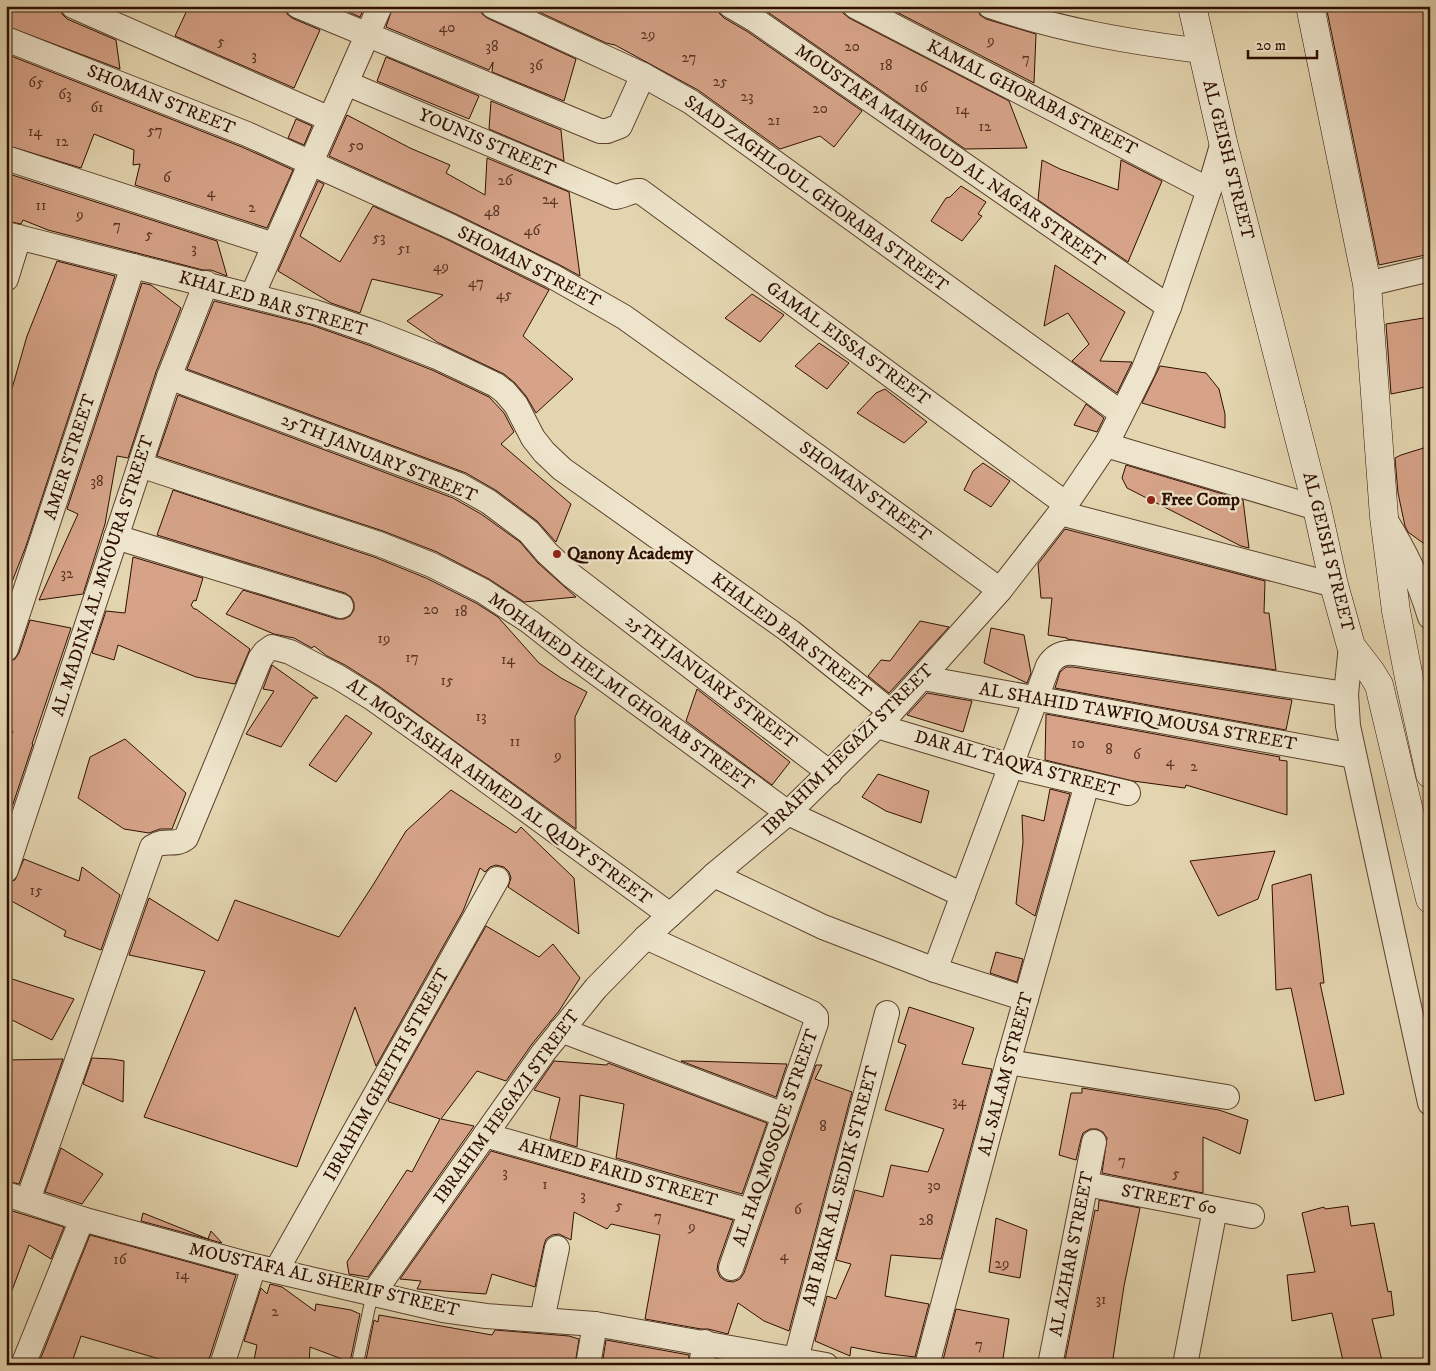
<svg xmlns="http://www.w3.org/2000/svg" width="1436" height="1371" font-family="'IM FELL DW Pica',serif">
	<rect width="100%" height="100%" fill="#e3d5af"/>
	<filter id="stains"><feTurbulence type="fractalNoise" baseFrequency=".004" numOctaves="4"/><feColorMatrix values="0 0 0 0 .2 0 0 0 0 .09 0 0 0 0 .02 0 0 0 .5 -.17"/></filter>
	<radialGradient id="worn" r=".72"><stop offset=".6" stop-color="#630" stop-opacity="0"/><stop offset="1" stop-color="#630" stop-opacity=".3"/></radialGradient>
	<g fill="#d6a388" stroke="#2f0f01">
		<polygon points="6,6 59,6 62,14 67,19 116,40 120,69 6,26"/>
		<polygon points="189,6 285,6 287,14 292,18 320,30 294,88 175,36"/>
		<polygon points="335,6 365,6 360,17"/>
		<polygon points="393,6 479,6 482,14 487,18 576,59 564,101 492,72 493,62 489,70 386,27"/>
		<polygon points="526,6 717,6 719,13 724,18 748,32 862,111 834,147 820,136 780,149 698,90 615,45 606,43"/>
		<polygon points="759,6 841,6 843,13 849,18 1009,101 1027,148 965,149"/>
		<polygon points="885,6 977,6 980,15 986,19 1036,34 1034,83"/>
		<polygon points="1326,6 1430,6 1430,254 1379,265"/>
		<polygon points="6,54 242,147 293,170 267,228 135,185 140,164 133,165 134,150 94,134 81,168 6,145"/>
		<polygon points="386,57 479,96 469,119 377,81"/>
		<polygon points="491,101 561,130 564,161 489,129"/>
		<polygon points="347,115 410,148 450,165 446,173 485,195 487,158 569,192 580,276 558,264 458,215 329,156"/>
		<polygon points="296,119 312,126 304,145 288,138"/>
		<polygon points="1042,160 1060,169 1118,190 1121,160 1162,181 1128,262 1038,200"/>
		<polygon points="6,173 217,241 227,276 211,270 203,270 48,230 23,220 21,224 6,221"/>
		<polygon points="318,181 324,184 300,236 340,262 373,206 446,239 549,290 523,336 573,379 536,413 526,396 515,383 504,374 437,342 407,321 443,295 372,279 360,313 331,303 278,271"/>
		<polygon points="961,186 986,202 978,214 982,216 962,241 931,221 946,198 950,197"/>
		<polygon points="57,261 115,276 26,546 8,592 6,592 6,414 9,399 27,336"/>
		<polygon points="1055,265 1125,312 1100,361 1132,362 1117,393 1072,361 1089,344 1068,313 1044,326"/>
		<polygon points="142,283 151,285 181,308 156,372 128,458 117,456 105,524 83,594 39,600 78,514 67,509"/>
		<polygon points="752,294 784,315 760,342 725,318"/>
		<polygon points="214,301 311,325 371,346 432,370 489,397 504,413 514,432 501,444 571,504 556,542 537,521 497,491 466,473 187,369"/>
		<polygon points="1430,317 1430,386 1391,394 1386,324"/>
		<polygon points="819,343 849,363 827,389 795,366"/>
		<polygon points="1160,366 1206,373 1219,389 1225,414 1225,428 1142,403"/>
		<polygon points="885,389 927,422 904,443 857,413 876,393"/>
		<polygon points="178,395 453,498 481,514 520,542 538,563 576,597 524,602 489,579 437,552 383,531 157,456"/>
		<polygon points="1086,404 1104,418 1097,432 1074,425"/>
		<polygon points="1430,446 1430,548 1408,532 1405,526 1398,493 1395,458 1401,455"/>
		<polygon points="983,463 1010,481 991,507 964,490 973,471"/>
		<polygon points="1126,465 1243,500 1249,548 1241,546 1127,488 1122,478"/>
		<polygon points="173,490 374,557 426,578 476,603 498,617 539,663 561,678 587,692 575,717 576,829 380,687 345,665 327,656 314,646 312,648 294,638 274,634 226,614 243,590 337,619 344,619 350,616 354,610 354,603 351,597 345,593 157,535"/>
		<polygon points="1065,529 1265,581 1264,613 1269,613 1276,670 1067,639 1067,638 1048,635 1052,598 1041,598 1038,564"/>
		<polygon points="133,557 203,578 196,601 194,600 191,605 194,609 196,609 250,649 235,684 196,677 118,645 114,660 92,653 106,611 125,613"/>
		<polygon points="30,620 71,628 32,744 33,744 6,825 6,748 13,731 6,729 6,672 11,661 15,659 19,653"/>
		<polygon points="920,621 949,627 889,693 868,676 881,660 890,661"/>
		<polygon points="991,628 1024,635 1031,673 1027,683 984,663"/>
		<polygon points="272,665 318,698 313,698 281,747 246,734 274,691 263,689"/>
		<polygon points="1066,667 1073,667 1292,700 1286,730 1055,688 1060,672"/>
		<polygon points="697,689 790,762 772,785 686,721"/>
		<polygon points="927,693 972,701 963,732 907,715"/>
		<polygon points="1046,714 1280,757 1279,760 1287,761 1287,815 1186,785 1185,788 1133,781 1045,760"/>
		<polygon points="346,715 372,733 336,782 309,765"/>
		<polygon points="125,739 186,793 172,829 160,829 149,833 124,829 78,798 90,757"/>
		<polygon points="878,774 929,791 921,823 886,811 862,797"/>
		<polygon points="1050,789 1070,794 1035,916 1016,904 1023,842 1022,815 1044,821"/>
		<polygon points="451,790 516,833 521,827 574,878 579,934 508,887 511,878 509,872 504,867 496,865 490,867 485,872 480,868 463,911 376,1066 355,1007 297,1167 144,1117 205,971 129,955 149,898 218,941 235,900 339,937 373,885 406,831"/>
		<polygon points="1275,851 1258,899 1218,916 1190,861"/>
		<polygon points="24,859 79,881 82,867 120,895 101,950 64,936 66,931 6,898 6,883 15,880"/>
		<polygon points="1311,874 1324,983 1320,983 1344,1094 1315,1101 1291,988 1276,990 1272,885"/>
		<polygon points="486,926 539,957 553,944 580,978 559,1011 532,1044 506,1081 477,1071 441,1119 474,1126 368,1277 349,1274 347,1262 407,1170 412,1172 440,1119 389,1102 388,1100"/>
		<polygon points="996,952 1023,959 1017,982 990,973"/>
		<polygon points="6,977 74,999 52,1040 6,1017"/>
		<polygon points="909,1007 974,1028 962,1064 992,1069 941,1259 891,1255 885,1296 929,1304 915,1357 881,1353 851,1347 850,1356 815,1341 827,1296 836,1299 851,1264 836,1260 855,1190 883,1197 891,1165 928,1172 944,1129 885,1110 906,1045 898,1042"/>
		<polygon points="92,1058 112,1059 124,1061 123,1102 83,1084"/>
		<polygon points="63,1059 19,1184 6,1181 6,1060"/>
		<polygon points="554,1061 607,1065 608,1063 767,1123 742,1194 616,1158 624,1104 580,1095 577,1147 550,1139 560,1098 534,1090"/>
		<polygon points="681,1061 691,1061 787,1064 776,1097"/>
		<polygon points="816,1065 822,1065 815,1079 852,1092 789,1331 764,1321 738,1303 728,1334 708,1329 701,1329 645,1319 660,1235 611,1224 607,1229 574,1212 571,1240 559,1234 552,1235 546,1239 544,1245 535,1287 492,1274 486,1294 417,1289 421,1281 400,1279 491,1151 733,1220 718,1263 717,1270 720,1277 726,1281 733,1282 740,1279 744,1273"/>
		<polygon points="1082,1088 1219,1110 1248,1120 1240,1154 1203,1137 1203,1193 1102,1173 1107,1138 1103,1132 1097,1129 1090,1129 1083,1133 1081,1139 1076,1160 1059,1155 1071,1093 1082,1093"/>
		<polygon points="61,1148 103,1174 82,1204 45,1192"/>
		<polygon points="1099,1200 1140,1208 1124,1286 1112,1365 1064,1365 1095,1210 1098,1211"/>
		<polygon points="1348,1206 1351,1226 1374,1223 1388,1292 1391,1291 1394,1315 1372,1319 1383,1365 1344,1365 1332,1313 1292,1321 1287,1275 1315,1272 1302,1213 1324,1207 1325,1209"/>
		<polygon points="6,1209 64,1227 51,1259 29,1245 8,1301 6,1300"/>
		<polygon points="143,1213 208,1239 211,1231 222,1243 141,1221"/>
		<polygon points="996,1218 1027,1230 1020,1278 989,1272"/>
		<polygon points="90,1235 236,1275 210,1356 206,1365 180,1365 81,1336 71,1365 38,1365"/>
		<polygon points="270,1284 282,1287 315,1311 316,1304 351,1310 360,1314 350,1362 310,1347 309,1365 253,1365 257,1345 244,1341 261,1288 267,1294"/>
		<polygon points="956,1309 1009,1319 1002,1365 961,1365 945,1362 945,1360 943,1360"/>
		<polygon points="379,1315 492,1335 495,1330 569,1336 579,1339 575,1365 365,1365 374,1320 378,1322"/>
		<polygon points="606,1340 689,1355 688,1365 602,1365"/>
	</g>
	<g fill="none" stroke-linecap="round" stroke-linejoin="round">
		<g stroke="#5c402c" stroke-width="13">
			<polyline id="lane" points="357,1365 372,1295"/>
		</g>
		<g stroke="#5c402c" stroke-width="26">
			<g id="street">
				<polyline points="73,6 330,119"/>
				<polyline points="298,6 600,131 607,131 620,126 643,75"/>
				<polyline points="493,6 643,75 691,102 1121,413"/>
				<polyline points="731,6 755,20 1169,307"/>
				<polyline points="855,6 1209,190"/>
				<path d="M990,6c69,24 140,36 212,45"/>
				<polyline points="6,39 247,134 452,227 552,276 624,317 747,405 1000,590"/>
				<path d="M346,83l269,114c9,-1 16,-7 25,-6l426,313"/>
				<polyline points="6,158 274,245"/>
				<polyline points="6,234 315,312 376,333 437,357 496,385 505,392 516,405 533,438 544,452 562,469 791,632 891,712"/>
				<polyline points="6,279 19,237"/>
				<polyline points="1367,284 1430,269"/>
				<polyline points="252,296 380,6"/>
				<polyline points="169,377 459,485 489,502 529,532 547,553 571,575 830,773"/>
				<polyline points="1106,445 1317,508"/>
				<polyline points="140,465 379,544 432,565 483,591 530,622 576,658 788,813 963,895"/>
				<polyline points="1060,513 1334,585"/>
				<path d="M1385,519c21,34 33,59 45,98"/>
				<polyline points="116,537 341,606"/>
				<polyline points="1351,646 1346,694 1348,726 1430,1103"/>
				<polyline points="6,649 133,266"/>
				<polyline points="923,678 1354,756"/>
				<polyline points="877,726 1011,766 1128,793"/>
				<polyline points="6,870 169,377 206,283"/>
				<polyline points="714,875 823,927 935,970 1026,999"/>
				<polyline points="646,937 812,1013 816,1017 816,1023 731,1268"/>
				<path d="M935,970l113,-304c6,-10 14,-14 26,-13l272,41"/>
				<polyline points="561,1030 784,1115"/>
				<polyline points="1008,1062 1227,1097"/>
				<polyline points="485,1135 750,1211"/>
				<polyline points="1086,1184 1252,1216"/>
				<polyline points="6,1194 82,1219 254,1266 443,1310 486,1316 595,1324 826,1365"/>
				<path d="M28,1200l124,-353c13,-9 23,0 34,-9l74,-179 5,-7 7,-5 18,5 48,25 34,21 66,47 232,170"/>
				<polyline points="276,1271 497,879"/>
				<polyline points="372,1295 543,1053 596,988 646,937 714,875 788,813 891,712 1000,590 1060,513 1106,445 1143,371 1169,307 1209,190 1223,142"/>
				<polyline points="542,1320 557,1248"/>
				<polyline points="796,1359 887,1013"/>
				<polyline points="23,1365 82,1219"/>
				<polyline points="222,1365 254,1266"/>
				<polyline points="588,1365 595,1324"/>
				<polyline points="701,1365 705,1342"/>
				<polyline points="927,1365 1008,1062 1087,784"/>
				<polyline points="1050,1365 1094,1142"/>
				<polyline points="1185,1365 1215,1209"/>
			</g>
		</g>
		<g stroke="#2f0f01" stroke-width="29">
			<g id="secondary">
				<polyline points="1192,6 1223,142 1317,508 1334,585 1351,646 1371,672 1379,685 1430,899"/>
				<polyline points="1310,6 1367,284 1384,517 1396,611 1410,683 1430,774"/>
			</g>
		</g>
		<use href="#lane" stroke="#ede4cb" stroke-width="11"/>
		<use href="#street" stroke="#ede4cb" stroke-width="24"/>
		<use href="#secondary" stroke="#ede4cb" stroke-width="28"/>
	</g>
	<g fill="#8f2418" stroke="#ede4cb" stroke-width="2">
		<circle cx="1151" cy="500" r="5"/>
		<circle cx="557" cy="554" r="5"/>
	</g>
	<g text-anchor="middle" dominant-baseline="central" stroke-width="4.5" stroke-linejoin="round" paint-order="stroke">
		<g font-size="15" fill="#593423">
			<text x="447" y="27">40</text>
			<text x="648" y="34">29</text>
			<text x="991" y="40">9</text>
			<text x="221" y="41">5</text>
			<text x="492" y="46">38</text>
			<text x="852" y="46">20</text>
			<text x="254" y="55">3</text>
			<text x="689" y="57">27</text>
			<text x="1026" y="58">7</text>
			<text x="536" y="65">36</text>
			<text x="886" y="65">18</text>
			<text x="720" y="81">25</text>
			<text x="36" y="82">65</text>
			<text x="921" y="87">16</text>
			<text x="65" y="94">63</text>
			<text x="747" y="96">23</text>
			<text x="97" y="107">61</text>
			<text x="820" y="108">20</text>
			<text x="962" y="109">14</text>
			<text x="774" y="120">21</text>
			<text x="985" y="126">12</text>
			<text x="155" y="130">57</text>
			<text x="35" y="131">14</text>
			<text x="62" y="141">12</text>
			<text x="356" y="145">50</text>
			<text x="167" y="177">6</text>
			<text x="505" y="180">26</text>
			<text x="211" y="192">4</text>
			<text x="550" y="199">24</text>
			<text x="41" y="205">11</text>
			<text x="252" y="207">2</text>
			<text x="492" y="211">48</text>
			<text x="80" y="214">9</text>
			<text x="117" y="225">7</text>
			<text x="532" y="230">46</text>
			<text x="149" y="234">5</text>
			<text x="379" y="237">53</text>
			<text x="194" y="248">3</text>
			<text x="404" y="248">51</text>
			<text x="441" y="266">49</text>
			<text x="476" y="282">47</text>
			<text x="504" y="294">45</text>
			<text x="97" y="481">38</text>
			<text x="67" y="573">32</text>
			<text x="431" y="609">20</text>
			<text x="461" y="611">18</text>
			<text x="384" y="638">19</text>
			<text x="412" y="657">17</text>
			<text x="508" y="659">14</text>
			<text x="447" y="680">15</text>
			<text x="481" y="716">13</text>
			<text x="515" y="741">11</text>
			<text x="1078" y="743">10</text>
			<text x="1109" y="749">8</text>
			<text x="1137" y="754">6</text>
			<text x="558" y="755">9</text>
			<text x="1170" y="761">4</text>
			<text x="1194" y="766">2</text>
			<text x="36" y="890">15</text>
			<text x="959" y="1101">34</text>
			<text x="823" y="1126">8</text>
			<text x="1122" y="1160">7</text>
			<text x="505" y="1172">3</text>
			<text x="1176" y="1173">5</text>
			<text x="545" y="1184">1</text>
			<text x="934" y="1185">30</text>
			<text x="583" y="1195">3</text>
			<text x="619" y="1205">5</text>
			<text x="798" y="1209">6</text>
			<text x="658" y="1216">7</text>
			<text x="926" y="1220">28</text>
			<text x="692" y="1226">9</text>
			<text x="784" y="1255">4</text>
			<text x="120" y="1259">16</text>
			<text x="1002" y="1263">29</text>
			<text x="182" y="1274">14</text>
			<text x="1101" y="1299">31</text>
			<text x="275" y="1311">2</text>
			<text x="979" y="1344">7</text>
		</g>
		<g font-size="18" fill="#2f0f01" stroke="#ede4cb">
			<text transform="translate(1032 98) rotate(27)">KAMAL GHORABA STREET</text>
			<text transform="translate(161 100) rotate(22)">SHOMAN STREET</text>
			<text transform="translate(487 143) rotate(23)">YOUNIS STREET</text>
			<text transform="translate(950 156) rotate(35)">MOUSTAFA MAHMOUD AL NAGAR STREET</text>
			<text transform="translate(1228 160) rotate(76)">AL GEISH STREET</text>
			<text transform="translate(816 194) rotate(36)">SAAD ZAGHLOUL GHORABA STREET</text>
			<text transform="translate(529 267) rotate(27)">SHOMAN STREET</text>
			<text transform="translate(273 304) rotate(16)">KHALED BAR STREET</text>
			<text transform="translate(848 344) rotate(36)">GAMAL EISSA STREET</text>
			<text transform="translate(70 457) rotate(-72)">AMER STREET</text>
			<text transform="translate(379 458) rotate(22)">25TH JANUARY STREET</text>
			<text transform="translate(865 492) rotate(36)">SHOMAN STREET</text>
			<text transform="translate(1328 552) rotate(76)">AL GEISH STREET</text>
			<text transform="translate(103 576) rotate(-72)">AL MADINA AL MNOURA STREET</text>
			<text transform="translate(791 636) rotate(37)">KHALED BAR STREET</text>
			<text transform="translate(711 682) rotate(37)">25TH JANUARY STREET</text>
			<text transform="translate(621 692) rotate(36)">MOHAMED HELMI GHORAB STREET</text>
			<text transform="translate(1138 717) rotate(10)">AL SHAHID TAWFIQ MOUSA STREET</text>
			<text transform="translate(848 750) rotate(-45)">IBRAHIM HEGAZI STREET</text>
			<text transform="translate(1017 764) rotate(15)">DAR AL TAQWA STREET</text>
			<text transform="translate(499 792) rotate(36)">AL MOSTASHAR AHMED AL QADY STREET</text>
			<text transform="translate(1006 1074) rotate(-75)">AL SALAM STREET</text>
			<text transform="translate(387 1075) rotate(-61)">IBRAHIM GHEITH STREET</text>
			<text transform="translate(507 1107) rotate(-54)">IBRAHIM HEGAZI STREET</text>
			<text transform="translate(776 1138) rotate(-71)">AL HAQ MOSQUE STREET</text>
			<text transform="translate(618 1173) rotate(16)">AHMED FARID STREET</text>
			<text transform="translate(841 1186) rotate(-75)">ABI BAKR AL SEDIK STREET</text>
			<text transform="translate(1169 1200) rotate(11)">STREET 60</text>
			<text transform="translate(1072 1254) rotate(-79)">AL AZHAR STREET</text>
			<text transform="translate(324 1280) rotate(13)">MOUSTAFA AL SHERIF STREET</text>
		</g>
		<g font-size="18" font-weight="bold" fill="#2f0f01" stroke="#ede4cb" text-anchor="start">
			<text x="1161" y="500">Free Comp</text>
			<text x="567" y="554">Qanony Academy</text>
		</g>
	</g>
	<rect width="1436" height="1371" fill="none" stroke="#e3d5af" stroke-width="25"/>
	<rect x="8" y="8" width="1421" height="1356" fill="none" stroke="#2f0f01" stroke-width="2.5"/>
	<rect x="12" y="12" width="1411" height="1346" fill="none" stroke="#2f0f01"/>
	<path d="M1248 50v8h69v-8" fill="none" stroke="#2f0f01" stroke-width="2.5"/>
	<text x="1256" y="50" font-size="15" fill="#2f0f01" stroke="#ede4cb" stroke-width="4" paint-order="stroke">20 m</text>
	<rect width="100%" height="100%" filter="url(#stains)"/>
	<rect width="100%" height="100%" fill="url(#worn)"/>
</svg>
